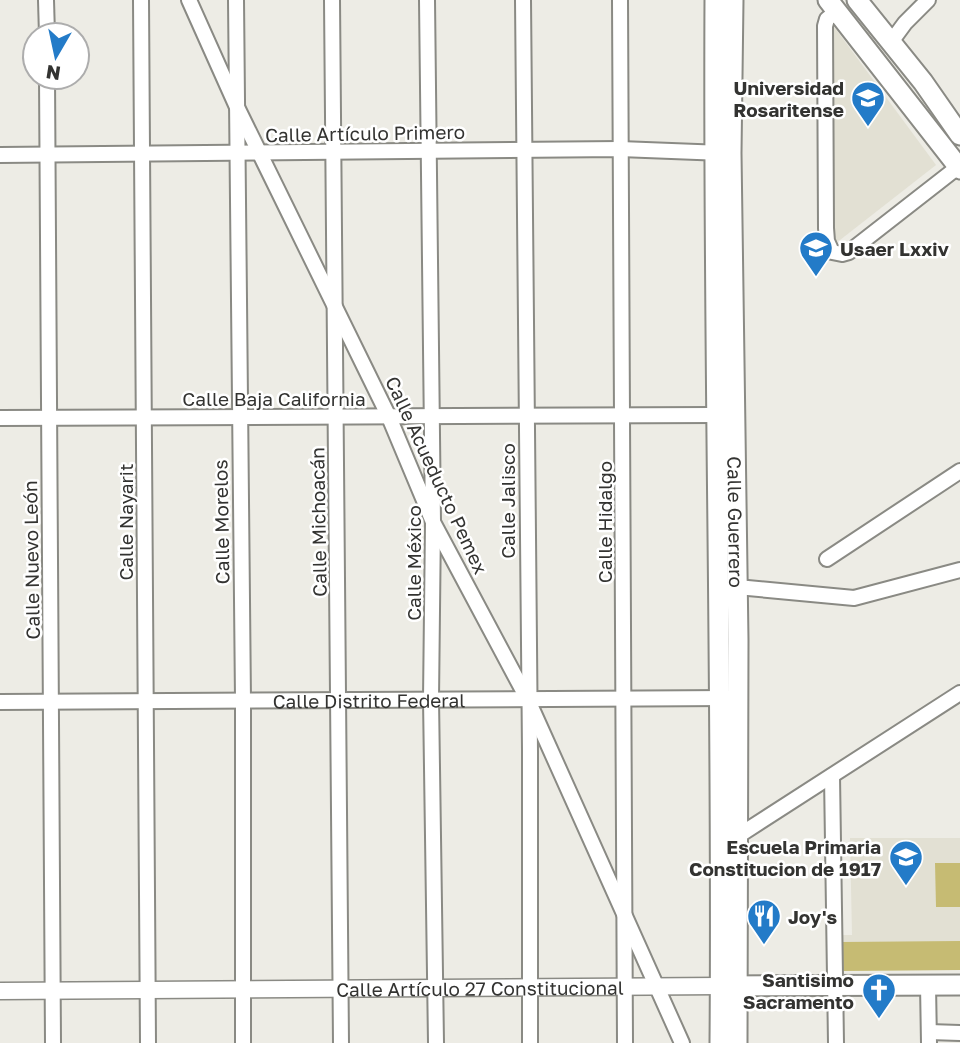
<svg xmlns="http://www.w3.org/2000/svg" width="960" height="1043" font-family="'Golos Text',sans-serif">
	<rect width="100%" height="100%" fill="#edece5"/>
	<g fill="#e2e0d3">
		<polygon points="832,24 936,165 840,240 832,242"/>
		<polygon points="850,838 960,838 960,970 841,971 840,935 852,935"/>
	</g>
	<g fill="#c6bb73">
		<polygon points="935,863 960,863 960,907 936,907"/>
		<polygon points="960,941 960,970 841,971 841,942"/>
	</g>
	<g fill="none" stroke-linecap="round" stroke-linejoin="round">
		<g stroke="#8a8a84" stroke-width="18">
			<g id="minor">
				<polyline points="46,0 47,35"/>
				<polyline points="141,0 148,1043"/>
				<polyline points="189,0 236,105 389,417 433,522 528,700 682,1043"/>
				<polyline points="236,0 243,700 243,1043"/>
				<polyline points="332,0 341,1043"/>
				<polyline points="427,0 433,522 431,699 436,1043"/>
				<polyline points="523,0 530,751 530,1043"/>
				<polyline points="620,0 625,1043"/>
				<polyline points="836,12 827,19 825,26 826,228 827,241 832,252 842,254 849,252 958,167"/>
				<polyline points="891,42 905,23 928,0"/>
				<polyline points="47,77 53,1043"/>
				<polyline points="0,155 620,149 723,153"/>
				<polyline points="0,418 715,415"/>
				<polyline points="827,559 960,471"/>
				<polyline points="737,587 854,598 960,570"/>
				<path id="s1" d="M0,702l729,-4"/>
				<polyline points="832,776 836,1043"/>
				<polyline points="738,836 960,693"/>
				<polyline points="928,985 929,1043"/>
				<polyline points="929,1032 960,1033"/>
			</g>
		</g>
		<g stroke="#8a8a84" stroke-width="19">
			<g id="tertiary">
				<path id="s2" d="M0,991l720,-5"/>
			</g>
		</g>
		<g stroke="#8a8a84" stroke-width="23">
			<g id="secondary">
				<path d="M715,0c-2,348 8,695 5,1043"/>
				<path id="s3" d="M733,0l-2,153 7,487 -1,403"/>
				<polyline points="828,0 960,169"/>
				<polyline points="857,0 923,82 960,135"/>
				<polyline points="725,986 960,985"/>
			</g>
		</g>
		<use href="#minor" stroke="#fff" stroke-width="14"/>
		<use href="#tertiary" stroke="#fff" stroke-width="16"/>
		<use href="#secondary" stroke="#fff" stroke-width="19"/>
	</g>
	<defs>
		<g id="university-pin" transform="scale(1.75)"><path d="M0 17L-7.5 6A9.5 9.5 0 1 1 7.5 6Z" fill="#237bc8" stroke="#fff"/><path d="M0-5L7-2L0 1L-7-2ZM-4 1L0 2.5L4 1V4Q0 6-4 4Z" fill="#fff"/></g>
		<g id="school-pin" transform="scale(1.75)"><path d="M0 17L-7.5 6A9.5 9.5 0 1 1 7.5 6Z" fill="#237bc8" stroke="#fff"/><path d="M0-5L7-2L0 1L-7-2ZM-4 1L0 2.5L4 1V4Q0 6-4 4Z" fill="#fff"/></g>
		<g id="restaurant-pin" transform="scale(1.75)"><path d="M0 17L-7.5 6A9.5 9.5 0 1 1 7.5 6Z" fill="#237bc8" stroke="#fff"/><path d="M-5-6h1v4h1v-4h1v4h1v-4h1v5L-1.5 .5V6h-2V.5L-5-1ZM5-6V6H3V1.5H1.5Q1.5-4 5-6Z" fill="#fff"/></g>
		<g id="church-pin" transform="scale(1.75)"><path d="M0 17L-7.5 6A9.5 9.5 0 1 1 7.5 6Z" fill="#237bc8" stroke="#fff"/><path d="M-1.2-6h2.4v3.5h3.3v2.4h-3.3V6h-2.4V-.1h-3.3v-2.4h3.3Z" fill="#fff"/></g>
	</defs>
	<g fill-rule="evenodd">
		<use href="#university-pin" x="868" y="98"/>
		<use href="#school-pin" x="816" y="248"/>
		<use href="#school-pin" x="906" y="857"/>
		<use href="#restaurant-pin" x="764" y="916"/>
		<use href="#church-pin" x="879" y="990"/>
	</g>
	<g text-anchor="middle" dominant-baseline="central" stroke-width="5" stroke-linejoin="round" paint-order="stroke">
		<g font-size="19" font-weight="bold" fill="#333331" stroke="#fff" text-anchor="end">
			<text x="844" y="87">Universidad<tspan x="844" dy="22">Rosaritense</tspan></text>
			<text x="840" y="248" text-anchor="start">Usaer Lxxiv</text>
			<text x="881" y="846">Escuela Primaria<tspan x="881" dy="22">Constitucion de 1917</tspan></text>
			<text x="788" y="916" text-anchor="start">Joy's</text>
			<text x="854" y="979">Santisimo<tspan x="854" dy="22">Sacramento</tspan></text>
		</g>
		<g font-size="19" fill="#333331" stroke="#fff">
			<text transform="translate(365 133) rotate(-1)">Calle Artículo Primero</text>
			<text x="274" y="398">Calle Baja California</text>
			<text transform="translate(437 475) rotate(65)">Calle Acueducto Pemex</text>
			<text transform="translate(507 501) rotate(-90)">Calle Jalisco</text>
			<text stroke="none"><textPath href="#s3" startOffset="522">Calle Guerrero</textPath></text>
			<text transform="translate(125 522) rotate(-90)">Calle Nayarit</text>
			<text transform="translate(221 522) rotate(-91)">Calle Morelos</text>
			<text transform="translate(318 522) rotate(-91)">Calle Michoacán</text>
			<text transform="translate(604 522) rotate(-90)">Calle Hidalgo</text>
			<text transform="translate(31 560) rotate(-91)">Calle Nuevo León</text>
			<text transform="translate(413 563) rotate(-90)">Calle México</text>
			<text stroke="none"><textPath href="#s1" startOffset="369">Calle Distrito Federal</textPath></text>
			<text stroke="none"><textPath href="#s2" startOffset="480">Calle Artículo 27 Constitucional</textPath></text>
		</g>
	</g>
	<g transform="translate(56 56) rotate(189)"><circle r="33" fill="#ffffff" stroke="#adadad" stroke-width="2"/>
	<path d="M0-5L12 26L0 18L-12 26Z" fill="#237bc8"/>
	<text y="-10" font-size="19" font-weight="bold" text-anchor="middle" fill="#333331">N</text>
	</g>
</svg>
